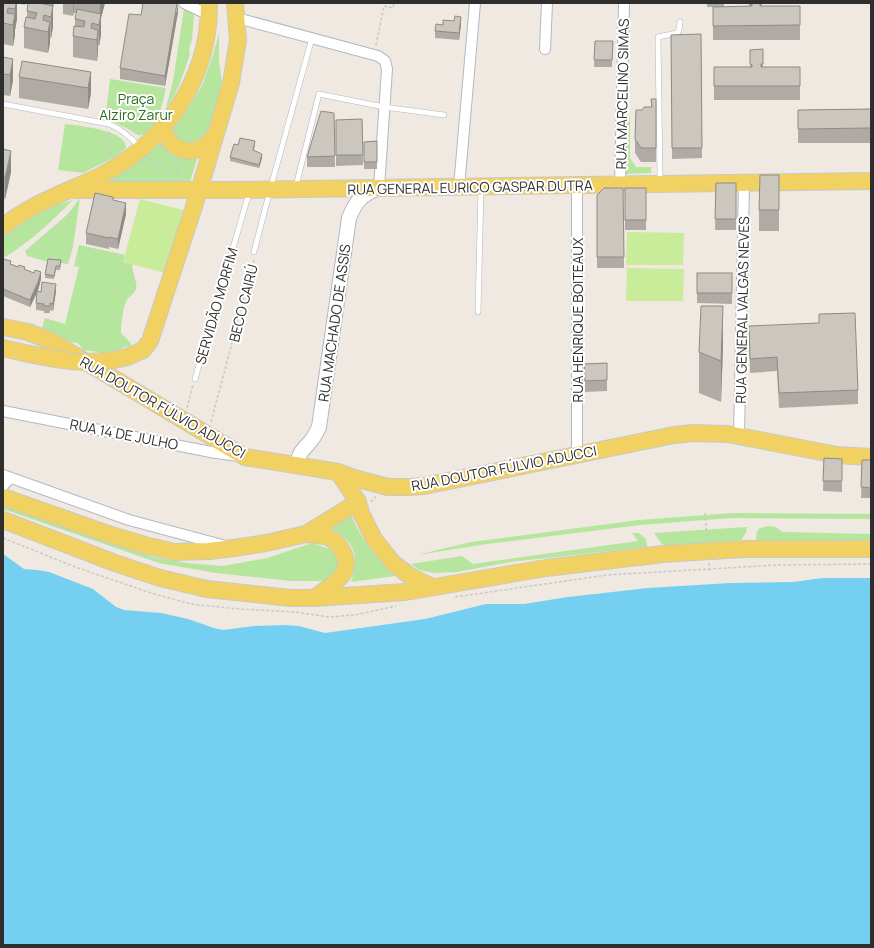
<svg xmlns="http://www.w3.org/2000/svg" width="874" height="948" font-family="Manrope,sans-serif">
	<rect width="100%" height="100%" fill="#efe9e1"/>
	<g fill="#b6e59e">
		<path d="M184,9l6,2 4,4 -2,25 -3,9 1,5c-6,18 -12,39 -24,54l7,-27z"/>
		<polygon points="219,33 219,61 222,83 220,94 206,137 186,147 171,132 191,104 203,83 213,55"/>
		<path d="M110,79l56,9c-3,12 -9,50 -28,47 -4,-1 -7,-5 -10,-6 -10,-5 -17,-8 -22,-16z"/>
		<polygon points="624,117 630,117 630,158 636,167 651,167 651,173 624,174"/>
		<path d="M65,124c15,2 62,6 61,24l-11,9 -32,16 -25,-3z"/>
		<polygon points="161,137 170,153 181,158 197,159 190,182 175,184 107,181 134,164"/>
		<polygon points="80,198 73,247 68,264 45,261 27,256 25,251 68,214"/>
		<path d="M73,200c-21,21 -44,43 -70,58v-21c20,-17 44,-30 70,-37z"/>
		<path d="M79,245l46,10 -2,7 9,2c0,8 6,20 4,25 -2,5 -8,8 -10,13 -3,6 -5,24 -5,31l9,9 1,4c-6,0 -8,2 -12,4 -11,3 -25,2 -36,0l-5,-7 -19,-3 -17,-11 3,-11 20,6 14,-57 -5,-1z"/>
		<polygon points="3,503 153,557 187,563 223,566 267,558 312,543 330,549 342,560 333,581 291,581 216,573 159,563 3,509"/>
		<polygon points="733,513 871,514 871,519 731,518 640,525 487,544 417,555 471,542 639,520"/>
		<path d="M351,515c7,16 15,31 28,43 7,6 16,11 24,17l-52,7c6,-17 7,-32 -7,-45 -5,-5 -10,-8 -17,-9z"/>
		<path d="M768,526l8,1 6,5 89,2v7l-115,-1c1,-11 0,-11 12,-14z"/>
		<polygon points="747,527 746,533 741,540 666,547 661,543 654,533"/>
		<polygon points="632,533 639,533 646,539 647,547 510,562 457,572 435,573 419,570 411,564 462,556 473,564 638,541"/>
	</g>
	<g fill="#c9ec9a">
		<polygon points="140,199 183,210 166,273 123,262"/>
		<polygon points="627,232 684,233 683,265 626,265"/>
		<polygon points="627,268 684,269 683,301 626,301"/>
	</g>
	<polygon fill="#75cff0" points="3,554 24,569 37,570 49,572 93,589 116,607 124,610 161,613 188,619 214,628 223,630 254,626 284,625 299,626 325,633 425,619 486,604 524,604 568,597 648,588 730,583 793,582 823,578 871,578 871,945 3,945"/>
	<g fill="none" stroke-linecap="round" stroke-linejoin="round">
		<g stroke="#b4b7c1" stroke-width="6">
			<g id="lane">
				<path d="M3,104l106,20c12,5 21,12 30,23"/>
				<polyline points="657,181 660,176 658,40 658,37 677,33 679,30 680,22"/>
				<polyline points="296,186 319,94 384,107 444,115"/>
				<polyline points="254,252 270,190 312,38"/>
				<polyline points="478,312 481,188"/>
				<polyline points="195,379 249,193"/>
			</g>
		</g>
		<g stroke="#b4b7c1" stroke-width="12">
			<g id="street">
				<polyline points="184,3 209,15"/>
				<polyline points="237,18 378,56 385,61 387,69 379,188"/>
				<polyline points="545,49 547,3"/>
				<polyline points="620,185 624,3"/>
				<polyline points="459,187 475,3"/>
				<polyline points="3,411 216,453 239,456"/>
				<polyline points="739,436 744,183"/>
				<polyline points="577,455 577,185"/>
				<polyline points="3,475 129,520 226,546"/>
				<polyline points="3,486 10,478"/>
			</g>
		</g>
		<g stroke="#b4b7c1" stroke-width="16">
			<path id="secondary" d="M299,465c-3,-12 7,-17 14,-27 2,-3 4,-7 6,-11l30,-209c7,-17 12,-23 30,-30"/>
		</g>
		<g stroke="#c9c9c9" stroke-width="18">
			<g id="primary">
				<path d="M163,127c4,17 20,30 38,21 6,-3 10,-8 14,-13"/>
				<polyline points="69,190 232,190 871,181"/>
				<path d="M3,226c8,-5 15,-11 23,-15 23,-14 50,-23 74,-35 66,-34 110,-98 109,-173"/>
				<polyline points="3,327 28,332 51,341 245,457 338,472 354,478 388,487 410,487 424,486 674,435 693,433 728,434 837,455 871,457"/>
				<polyline points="3,348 20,352"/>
				<polyline points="127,357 143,350 150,341 199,191 231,83 238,40 235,3"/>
				<polyline points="338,472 358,502 361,513 374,539 393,563 410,576 432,587"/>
				<polyline points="3,497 111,535 148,546 175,552 209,551 234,548 266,543 306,534 358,502"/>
				<polyline points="3,520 115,563 160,578 207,589 291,598 314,598 405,592 546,568 663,554 743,549 871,549"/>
				<path d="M306,534c7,1 16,1 22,3 13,6 23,24 15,37 -7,10 -19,17 -29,24"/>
			</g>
		</g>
		<g stroke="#c9c9c9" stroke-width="1.5" stroke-dasharray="3 2" stroke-linecap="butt">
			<polyline points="376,45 384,6 393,8 394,3"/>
			<polyline points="109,132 110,156"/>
			<polyline points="149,158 165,169 173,178"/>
			<polyline points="171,159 176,167 180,178"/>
			<polyline points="187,408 193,385"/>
			<polyline points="211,422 254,260"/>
			<polyline points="371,502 376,496"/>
			<polyline points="705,513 707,539"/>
			<polyline points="3,538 78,568 151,593 191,604 239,609 295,612 329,617 355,615 396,606"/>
			<polyline points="709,563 709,573"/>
			<polyline points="455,597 607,575 777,565 871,564"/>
		</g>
		<use href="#lane" stroke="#fff" stroke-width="5"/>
		<use href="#street" stroke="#fff" stroke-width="10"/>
		<use href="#secondary" stroke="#fff" stroke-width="14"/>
		<use href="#primary" stroke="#f2d163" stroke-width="16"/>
		<g stroke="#c9c9c9" stroke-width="18" stroke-linecap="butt">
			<path id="primary-bridge" d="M20,352c38,8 69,15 107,5"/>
		</g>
		<use href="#primary-bridge" stroke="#f2d163" stroke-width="16"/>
	</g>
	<g fill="#afaba4">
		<polygon points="3,3 25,3 25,5 17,3 17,19 15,30 15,35 13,46 3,44"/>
		<polygon points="28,3 54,3 53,7 53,27 51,38 50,38 50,43 48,53 24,48 24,27 27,17 27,11"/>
		<polygon points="63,3 105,3 101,18 101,35 99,46 98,45 98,51 97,61 73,57 73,36 75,26 75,19 76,13 74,13 73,16 63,14"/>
		<polygon points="707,3 724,3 724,7 749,6 749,3 762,3 762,6 800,6 800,40 713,40 713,7 707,7"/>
		<polygon points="178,12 165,86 120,79 120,68 141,15"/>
		<polygon points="454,21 461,24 459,40 435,38 435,31 443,25"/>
		<polygon points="701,34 702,158 672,159 671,35"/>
		<polygon points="595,41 613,41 612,67 594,67"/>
		<polygon points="763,49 763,67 800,67 800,100 714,100 714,67 750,67 750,50"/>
		<polygon points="3,57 13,80 10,96 3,95"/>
		<polygon points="91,72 91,93 88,109 19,98 19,77"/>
		<polygon points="651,99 656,99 656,162 641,162 635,153 635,139 642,110 651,107"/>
		<polygon points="871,109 871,143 798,143 798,110"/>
		<polygon points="334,113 335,167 307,167 307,157"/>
		<polygon points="362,119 363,165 336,166 336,120"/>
		<polygon points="377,141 377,169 364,169 364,142"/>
		<polygon points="255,145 254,150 262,158 259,168 230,161 230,157"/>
		<polygon points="3,149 11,172 5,199 3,199"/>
		<polygon points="779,175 779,231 759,231 759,210"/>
		<polygon points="716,183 736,183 736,230 715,230"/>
		<polygon points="623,188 624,268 597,268 597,195"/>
		<rect x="625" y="188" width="21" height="42"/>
		<polygon points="113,200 126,214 118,249 109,247 109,249 86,244 86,233"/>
		<polygon points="3,259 11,264 25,269 41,279 38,291 56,291 53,311 50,310 50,313 44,313 44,311 36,310 36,303 37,293 30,307 3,296"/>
		<polygon points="48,259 61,264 60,270 56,270 54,279 45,278 45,274"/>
		<polygon points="697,273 732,273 732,304 697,303"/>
		<polygon points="749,326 858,390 858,404 779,408 777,371 750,373"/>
		<polygon points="723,347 721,402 699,393 699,352"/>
		<polygon points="607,363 607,391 585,392 584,364"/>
		<polygon points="824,458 842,459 842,492 823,491"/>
		<polygon points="862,460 871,460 871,498 861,498"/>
	</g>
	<g fill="#8e8b86">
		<polygon points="16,3 17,3 17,19 15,30 15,9"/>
		<polygon points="52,3 54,3 53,7 53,27 51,38 51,17 52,11"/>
		<polygon points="73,3 74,3 73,16"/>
		<polygon points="100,3 105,3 101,18 101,35 99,46 99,25 100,19"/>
		<polygon points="178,3 178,12 165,86 165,76"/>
		<polygon points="15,14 15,35 13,46 13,25"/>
		<polygon points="461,17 461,24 459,40 459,33"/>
		<polygon points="50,22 50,43 48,53 48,32"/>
		<polygon points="98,30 98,51 97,61 97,40"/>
		<polygon points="13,59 13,80 10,96 10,75"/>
		<polygon points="91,72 91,93 88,109 88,88"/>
		<polygon points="11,151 11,172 5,199 5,178"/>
		<polygon points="262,154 262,158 259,168 259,165"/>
		<polygon points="126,203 126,214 118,249 118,239"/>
		<polygon points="41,272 41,279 38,290 30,307 30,300"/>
		<polygon points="56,284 56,291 53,311 53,304"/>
		<polygon points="723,306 723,347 721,402 721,361"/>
	</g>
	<g fill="#cbc7bf" stroke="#8e8b86">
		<polygon points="3,3 16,3 15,9 8,8 7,13 15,14 13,25 3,23"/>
		<polygon points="28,3 39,3 53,6 51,17 44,15 43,20 50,22 48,32 24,27 26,17 35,19 37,13 27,11"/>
		<polygon points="143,3 177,3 165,76 120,68 129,14 141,15"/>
		<polygon points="749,3 762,3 762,4 760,4 760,6 800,6 800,25 713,26 713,7 752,6 752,4 749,4"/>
		<polygon points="77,9 101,14 99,25 92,23 91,28 98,30 97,40 73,36 74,26 84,27 85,21 75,19"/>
		<polygon points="455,16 461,17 459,33 435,31 436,24 443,25 443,20 454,21"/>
		<polygon points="701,34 702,148 672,148 671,35"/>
		<polygon points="595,41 613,41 612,60 594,60"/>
		<polygon points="763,49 763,64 761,64 761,67 800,67 800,86 714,86 714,67 752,67 752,65 750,64 750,50"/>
		<polygon points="3,57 13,59 10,75 3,74"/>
		<polygon points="22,61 91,72 88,88 19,77"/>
		<polygon points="651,99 656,99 656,148 641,148 635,139 636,110 642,110 644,107 652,107"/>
		<polygon points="871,109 871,128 798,129 798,110"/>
		<polygon points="321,111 334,113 335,156 307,157"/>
		<polygon points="362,119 363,155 336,155 336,120"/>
		<polygon points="240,138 255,141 253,150 262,154 259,165 230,157 234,144 238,145"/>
		<polygon points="377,141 377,162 364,162 364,142"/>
		<polygon points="3,149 11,151 5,178 3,178"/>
		<polygon points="760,175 779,175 779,210 759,210"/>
		<polygon points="716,183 736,183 736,219 715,219"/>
		<polygon points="604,188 623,188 624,257 597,257 597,195"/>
		<rect x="625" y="188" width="21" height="32"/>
		<polygon points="95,193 113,197 113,200 126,203 118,239 109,237 109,238 86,233"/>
		<polygon points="3,259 11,261 10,264 18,267 19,265 25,267 24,269 34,273 35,270 41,272 38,282 30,300 3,289"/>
		<polygon points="48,259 61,260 60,266 56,266 54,276 45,274"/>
		<rect x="697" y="273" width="35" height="20"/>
		<polygon points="42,282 56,284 53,304 50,303 50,306 44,306 44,304 36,303 37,291 41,292"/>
		<polygon points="701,306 723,306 721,361 699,352"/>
		<polygon points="855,313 858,390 779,393 777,357 750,359 749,326 819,323 819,314"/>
		<polygon points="607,363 607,380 585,381 584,364"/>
		<polygon points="824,458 842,459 842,481 823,481"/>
		<polygon points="862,460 871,460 871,488 861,487"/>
	</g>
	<g text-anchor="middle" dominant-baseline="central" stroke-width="4" stroke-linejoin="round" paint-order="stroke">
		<g font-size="14" fill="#2e2e2e" stroke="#fff">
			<text transform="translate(622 94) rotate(-89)">RUA MARCELINO SIMAS</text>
			<text transform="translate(470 187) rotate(-1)">RUA GENERAL EURICO GASPAR DUTRA</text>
			<text transform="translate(243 303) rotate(-76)">BECO CAIRÚ</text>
			<text transform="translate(216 306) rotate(-74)">SERVIDÃO MORFIM</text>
			<text transform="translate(742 310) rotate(-89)">RUA GENERAL VALGAS NEVES</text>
			<text transform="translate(577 320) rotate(-90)">RUA HENRIQUE BOITEAUX</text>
			<text transform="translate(334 323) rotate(-82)">RUA MACHADO DE ASSIS</text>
			<text transform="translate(163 407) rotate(30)">RUA DOUTOR FÚLVIO ADUCCI</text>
			<text transform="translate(124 434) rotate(11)">RUA 14 DE JULHO</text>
			<text transform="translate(504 468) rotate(-11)">RUA DOUTOR FÚLVIO ADUCCI</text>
		</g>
		<g font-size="14" fill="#2c6e1b" stroke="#fff">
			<text x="136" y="98">Praça<tspan x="136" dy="16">Alziro Zarur</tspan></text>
		</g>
	</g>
	<rect width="874" height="948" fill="none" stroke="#2e2e2e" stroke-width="8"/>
</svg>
